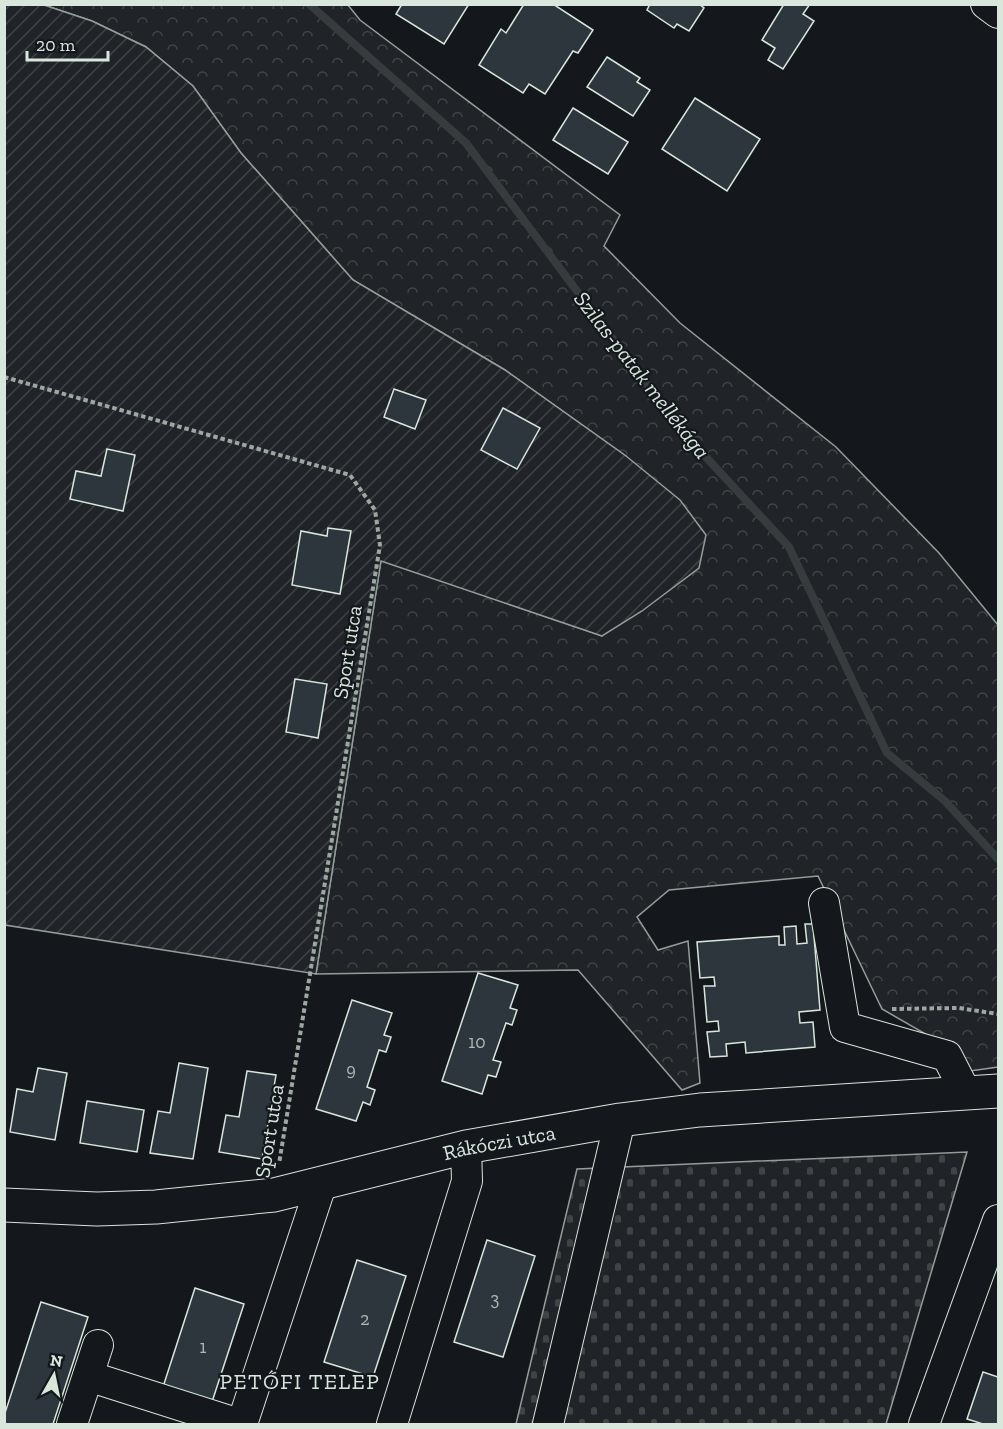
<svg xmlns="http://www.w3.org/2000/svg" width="1003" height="1429" font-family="'Zilla Slab',serif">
	<defs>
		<pattern id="forest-crowns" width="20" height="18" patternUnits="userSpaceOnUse" patternTransform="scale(1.5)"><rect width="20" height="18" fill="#202428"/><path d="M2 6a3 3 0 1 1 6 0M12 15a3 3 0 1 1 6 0" fill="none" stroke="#404447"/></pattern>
		<pattern id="cemetery-stones" width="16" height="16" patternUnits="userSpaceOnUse" patternTransform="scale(1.5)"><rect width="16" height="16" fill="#202428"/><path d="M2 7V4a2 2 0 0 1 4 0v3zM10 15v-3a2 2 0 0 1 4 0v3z" fill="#404447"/></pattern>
		<pattern id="garden-furrows" width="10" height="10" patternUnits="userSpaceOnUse" patternTransform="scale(1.5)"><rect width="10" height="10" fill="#202428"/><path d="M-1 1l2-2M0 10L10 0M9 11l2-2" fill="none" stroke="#404447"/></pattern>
	</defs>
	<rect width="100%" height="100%" fill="#14181c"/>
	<polygon fill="url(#forest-crowns)" stroke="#939e99" stroke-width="1.5" points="44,5 348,5 360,20 620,215 604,246 680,323 836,447 939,553 998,625 998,1067 970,1071 957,1052 882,1009 818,876 669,890 637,917 658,950 688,941 700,1083 682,1090 578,970 316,974 381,560 602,636 626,456 505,370 353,280 241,153 193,86 146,47 92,21"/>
	<polygon fill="url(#cemetery-stones)" stroke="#939e99" stroke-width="1.5" points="967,1152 886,1424 516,1424 577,1169"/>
	<polygon fill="url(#garden-furrows)" stroke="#939e99" stroke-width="1.5" points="4,5 44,5 92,21 146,47 193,86 241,153 353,280 505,370 626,456 680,500 706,535 699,568 642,611 602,636 381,561 316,974 5,925"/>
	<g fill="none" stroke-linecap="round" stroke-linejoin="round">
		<polyline stroke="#363b3e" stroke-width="8" points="309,4 466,143 681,430 789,547 887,753 945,801 998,859"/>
	</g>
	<g fill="#2c363c" stroke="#d8e6dc" stroke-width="1.5">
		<polygon points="402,4 469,4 444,44 396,14"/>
		<polygon points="524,4 553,4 593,30 578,53 573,51 545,94 529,84 523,93 479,65 501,29 506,33"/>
		<polygon points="650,4 699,4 704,8 689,31 677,24 674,28 647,10"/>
		<polygon points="784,4 810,4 803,14 814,21 783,69 768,60 775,48 762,40"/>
		<polygon points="607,57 640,78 637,82 650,90 633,116 587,87"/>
		<polygon points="695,98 760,139 727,191 662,149"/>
		<polygon points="573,108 628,142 608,174 553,140"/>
		<polygon points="394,389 426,400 415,429 384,417"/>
		<polygon points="503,408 540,428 517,469 481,450"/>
		<polygon points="107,449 135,455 123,511 70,499 76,471 101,476"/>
		<polygon points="328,528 351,531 340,594 292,585 301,531 327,536"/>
		<polygon points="295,679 327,684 318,738 286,732"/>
		<polygon points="805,924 813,924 820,1010 799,1012 800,1023 813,1022 815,1047 746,1053 745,1042 726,1044 727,1056 710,1057 707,1032 719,1031 718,1021 707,1022 704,986 715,986 714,977 700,978 697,942 779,936 779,945 785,945 784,927 796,926 797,944 807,943"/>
		<polygon points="478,973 518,985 510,1008 517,1010 512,1025 506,1023 493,1060 501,1062 496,1077 488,1075 482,1094 442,1081"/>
		<polygon points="352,1000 392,1013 384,1035 391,1037 386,1052 379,1050 367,1087 375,1090 370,1105 363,1102 356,1121 316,1109"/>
		<polygon points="179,1063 208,1068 193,1159 150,1153 158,1111 170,1113"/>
		<polygon points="38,1068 67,1073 55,1140 10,1132 17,1089 33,1092"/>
		<polygon points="247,1071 276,1075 262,1159 219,1152 226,1115 239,1117"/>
		<polygon points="87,1101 144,1110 137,1152 80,1143"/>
		<polygon points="487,1240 535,1256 503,1357 454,1342"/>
		<polygon points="357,1260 406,1276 373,1377 324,1362"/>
		<polygon points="195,1288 244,1304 211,1405 162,1390"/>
		<polygon points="41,1302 88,1317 53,1424 4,1424 4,1416"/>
		<polygon points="983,1372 998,1377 998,1424 983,1424 967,1419"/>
	</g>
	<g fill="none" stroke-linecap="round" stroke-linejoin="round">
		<g stroke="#d8e6dc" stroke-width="32">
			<g id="minor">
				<polyline points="986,4 998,13"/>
				<polyline points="824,903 845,1027 947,1056 966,1093"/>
				<polyline points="88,1376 239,1424"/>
				<polyline points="72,1424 98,1345"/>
				<polyline points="242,1424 321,1185"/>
				<polyline points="392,1424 467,1181 466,1147"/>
				<polyline points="548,1424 620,1120"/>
				<polyline points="924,1424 998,1220"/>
			</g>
		</g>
		<g stroke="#d8e6dc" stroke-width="35">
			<g id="major">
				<path id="s1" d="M4,1205l93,4 59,-2 118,-12 192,-48 154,-27 80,-10 298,-19"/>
			</g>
		</g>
		<g stroke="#9da8a2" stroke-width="4" stroke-dasharray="4.5 3" stroke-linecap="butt">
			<polyline points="4,377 350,475 375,510 380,545 279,1164"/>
			<polyline points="892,1009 959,1008 998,1014"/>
		</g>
		<use href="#minor" stroke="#14181c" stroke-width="30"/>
		<use href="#major" stroke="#14181c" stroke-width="33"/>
	</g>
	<g text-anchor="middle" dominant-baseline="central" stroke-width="4.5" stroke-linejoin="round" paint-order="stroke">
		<g font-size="18" fill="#adbab4">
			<text x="477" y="1042">10</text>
			<text x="351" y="1070">9</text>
			<text x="495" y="1299">3</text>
			<text x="365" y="1319">2</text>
			<text x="203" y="1347">1</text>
		</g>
		<g font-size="21" fill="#d8e6dc" stroke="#14181c">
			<text transform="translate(347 652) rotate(-81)">Sport utca</text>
			<text transform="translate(269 1131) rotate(-81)">Sport utca</text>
			<text stroke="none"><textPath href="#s1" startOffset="502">Rákóczi utca</textPath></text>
		</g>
		<g font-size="22" font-style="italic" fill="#d8e6dc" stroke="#14181c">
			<text transform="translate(642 375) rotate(52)">Szilas-patak mellékága</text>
		</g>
		<g font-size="22" letter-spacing="1.5" fill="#d8e6dc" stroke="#14181c">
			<text x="300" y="1381">PETŐFI TELEP</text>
		</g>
	</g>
	<rect width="1003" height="1429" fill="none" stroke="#d8e6dc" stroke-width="12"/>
	<g transform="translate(54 1375) rotate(9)" stroke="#14181c" stroke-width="4.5" paint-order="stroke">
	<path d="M0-4.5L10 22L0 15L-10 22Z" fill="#d8e6dc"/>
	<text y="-9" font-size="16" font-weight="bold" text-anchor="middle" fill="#d8e6dc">N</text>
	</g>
	<path d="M27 51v9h81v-9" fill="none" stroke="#d8e6dc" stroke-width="3"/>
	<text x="36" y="51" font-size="18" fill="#d8e6dc" stroke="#14181c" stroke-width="4.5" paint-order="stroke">20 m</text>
</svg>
